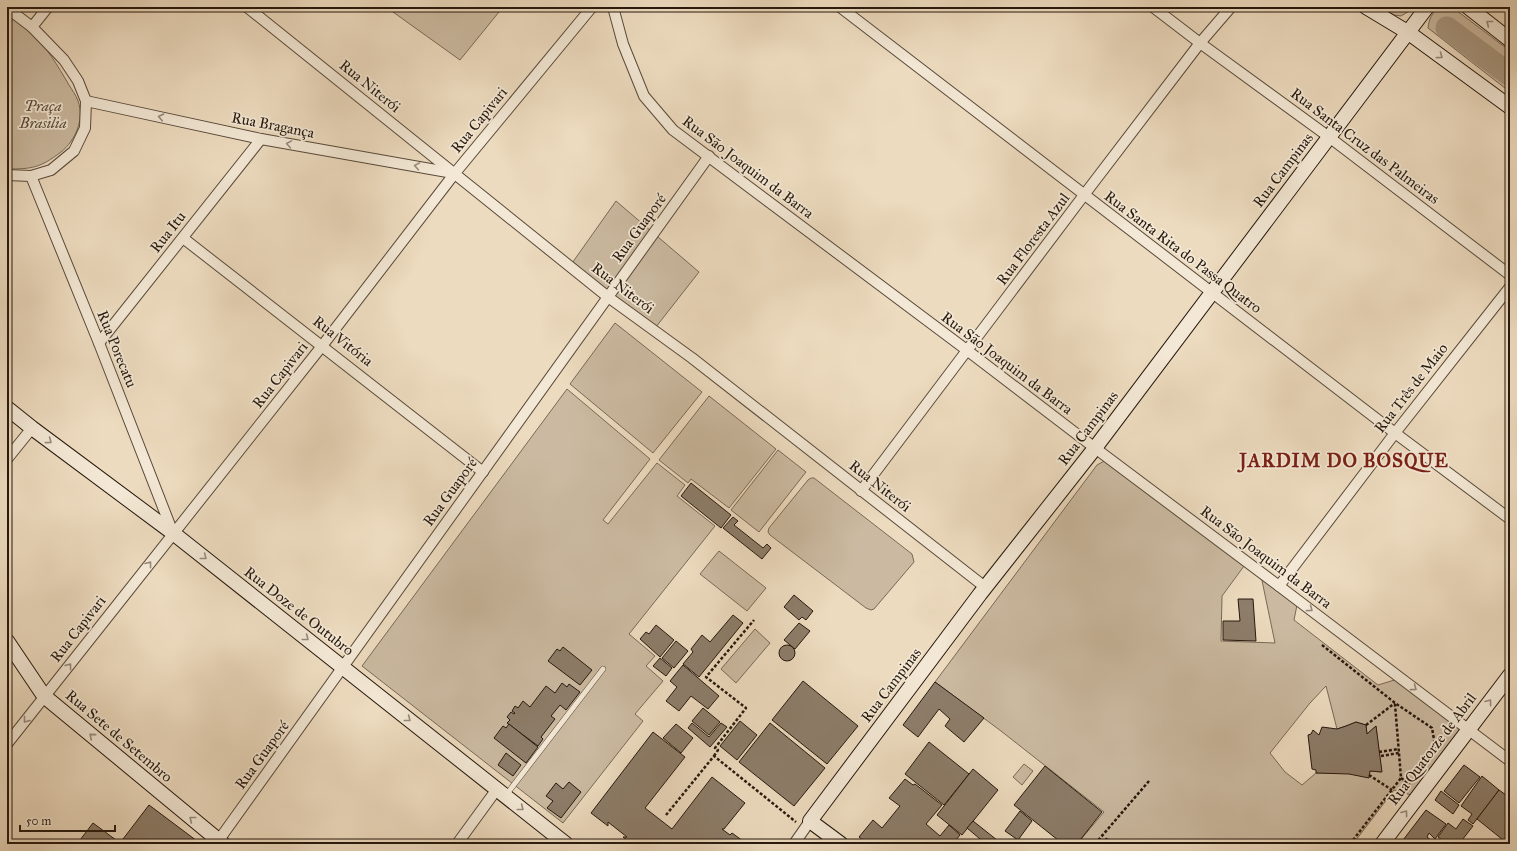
<svg xmlns="http://www.w3.org/2000/svg" width="1517" height="851" font-family="'IM FELL Great Primer',serif">
	<rect width="100%" height="100%" fill="#eddbbf"/>
	<filter id="stains"><feTurbulence type="fractalNoise" baseFrequency=".005" numOctaves="4"/><feColorMatrix values="0 0 0 0 .2 0 0 0 0 .09 0 0 0 0 .02 0 0 0 .5 -.17"/></filter>
	<radialGradient id="worn" r=".72"><stop offset=".6" stop-color="#630" stop-opacity="0"/><stop offset="1" stop-color="#630" stop-opacity=".3"/></radialGradient>
	<g fill="#cbbaa1" stroke="#786957" fill-rule="evenodd">
		<polygon points="386,7 503,7 460,60"/>
		<polygon points="1380,7 1413,7 1411,10 1401,16 1394,15"/>
		<path d="M1439,7h13l58,44v41l-82,-64c1,-9 4,-15 11,-21z"/>
		<path d="M7,15c7,5 17,9 23,15 16,16 28,36 39,55 3,5 7,10 9,16 7,18 -3,40 -17,51 -21,16 -29,17 -54,17z"/>
		<polygon points="616,201 699,272 652,332 570,266"/>
		<polygon points="615,323 702,392 653,453 570,384"/>
		<polygon points="567,389 650,459 603,520 608,524 657,463 685,485 677,496 715,526 629,634 655,656 646,666 663,681 635,714 643,721 563,823 362,666"/>
		<polygon points="709,396 776,449 729,508 691,479 688,483 659,460"/>
		<polygon points="778,450 806,472 759,532 731,510"/>
		<path d="M1106,460l141,102 -25,34 -1,45 54,2 -15,-72 38,29 -4,20 84,65 23,-7 57,44 4,14 -44,61 -24,-7 -41,54h-233l-14,-6 -4,6h-25l27,-32 -103,-81 -66,-49 162,-217zM1326,686l11,43 9,-3 10,-4 10,3 1,9 9,-8 5,46 -11,-1 -54,2 -14,12 -17,-13 -15,-19 40,-50z"/>
		<polygon points="811,478 814,478 912,554 914,562 874,609 871,610 866,608 770,535 768,532 769,528 808,480"/>
		<polygon points="719,551 766,588 747,611 700,574"/>
		<polygon points="755,629 770,643 736,683 721,669"/>
		<polygon points="1024,764 1033,771 1022,785 1013,777"/>
	</g>
	<g fill="none" stroke-linecap="round" stroke-linejoin="round">
		<polyline stroke="#a99982" stroke-width="23" points="1447,28 1510,75"/>
	</g>
	<g fill="#8d7d6a" stroke="#26180d">
		<polygon points="691,483 731,515 721,528 681,496"/>
		<polygon points="733,517 738,521 734,525 763,548 767,544 771,548 762,559 723,528"/>
		<polygon points="794,595 813,611 806,620 802,617 799,620 784,607"/>
		<polygon points="1238,599 1253,599 1256,641 1223,640 1223,621 1240,621"/>
		<polygon points="733,615 743,623 699,677 683,664 693,652 691,649 702,635 710,642"/>
		<polygon points="799,623 810,631 795,649 784,640"/>
		<polygon points="656,625 674,640 660,657 640,639 646,632 649,634"/>
		<polygon points="676,641 688,651 674,668 662,658"/>
		<circle cx="787" cy="653" r="8"/>
		<polygon points="563,647 592,670 580,685 548,661 557,649 560,651"/>
		<polygon points="660,658 672,668 666,676 653,666"/>
		<polygon points="683,665 719,696 708,709 691,696 679,711 666,701 677,687 670,681"/>
		<polygon points="803,681 858,726 827,764 772,720"/>
		<polygon points="935,682 984,718 964,742 945,726 950,719 939,709 918,737 903,725"/>
		<polygon points="562,683 567,687 569,684 580,692 566,710 560,705 551,716 555,719 541,737 543,739 538,746 507,723 510,720 507,717 511,712 514,714 515,713 512,711 515,706 518,708 523,701 530,707 546,686 555,693"/>
		<polygon points="703,708 720,722 709,735 692,721"/>
		<polygon points="740,721 757,735 737,760 720,746"/>
		<polygon points="1356,722 1366,725 1367,734 1376,726 1382,772 1370,771 1369,778 1349,774 1316,773 1316,770 1312,769 1308,735 1311,734 1313,730 1319,735 1322,727 1337,729 1346,726"/>
		<polygon points="692,723 709,737 721,723 727,727 710,747 688,728"/>
		<polygon points="770,723 825,768 794,806 739,762"/>
		<polygon points="509,724 538,747 526,763 494,738 503,726 506,728"/>
		<polygon points="676,724 693,738 681,753 663,738"/>
		<polygon points="653,732 685,757 645,808 672,829 712,777 745,803 724,829 722,829 730,835 732,833 743,841 740,844 632,844 623,837 627,837 608,822 608,826 591,813"/>
		<polygon points="929,742 969,774 944,805 905,774"/>
		<polygon points="506,753 521,765 513,776 498,765"/>
		<polygon points="1464,765 1480,777 1459,803 1444,791"/>
		<polygon points="1045,766 1102,812 1077,844 1063,844 1014,805"/>
		<polygon points="973,769 998,790 962,835 937,815"/>
		<polygon points="1482,776 1499,790 1473,824 1468,820 1472,814 1461,806"/>
		<polygon points="905,779 913,785 915,784 942,805 926,824 940,836 949,825 960,835 955,841 958,844 868,844 859,837 873,820 882,828 900,806 889,798"/>
		<polygon points="569,782 581,792 561,818 547,808 553,801 546,796 556,783 563,789"/>
		<polygon points="1499,790 1510,798 1510,844 1508,844 1477,819"/>
		<polygon points="1441,791 1459,805 1453,814 1435,800"/>
		<polygon points="149,805 201,844 77,844 93,823 120,843"/>
		<polygon points="1426,810 1446,824 1435,839 1429,833 1427,837 1433,842 1431,844 1400,844"/>
		<polygon points="1020,811 1032,821 1018,840 1005,831"/>
		<polygon points="1463,819 1473,826 1459,844 1441,844 1443,841 1438,837 1448,823 1456,829"/>
		<polygon points="973,821 1002,844 986,844 967,828"/>
		<polygon points="1106,838 1114,844 1103,844"/>
	</g>
	<g fill="none" stroke-linecap="round" stroke-linejoin="round">
		<g stroke="#58493a" stroke-width="6">
			<polyline id="lane" points="506,795 603,669"/>
		</g>
		<g stroke="#58493a" stroke-width="12">
			<g id="street">
				<polyline points="247,7 608,297 692,358 985,587"/>
				<polyline points="613,7 623,44 644,96 673,130 968,351 1095,448 1279,586 1510,761"/>
				<polyline points="840,7 1395,433 1510,519"/>
				<polyline points="1153,7 1200,43 1329,137 1510,275"/>
				<polyline points="7,8 32,27 64,60 78,81 86,101 85,128 74,151 51,170 31,176 7,175"/>
				<polyline points="32,27 48,7"/>
				<polyline points="86,101 261,139 453,173"/>
				<polyline points="31,176 99,343 173,533"/>
				<polyline points="183,238 483,472"/>
				<polyline points="99,343 261,139"/>
				<polyline points="7,459 32,428"/>
				<polyline points="861,491 1084,195 1200,43 1231,7"/>
				<polyline points="1279,586 1395,433 1510,287"/>
				<polyline points="7,744 322,346 455,173 592,7"/>
				<polyline points="216,844 709,156"/>
				<polyline points="457,844 497,789"/>
				<polyline points="794,844 810,821"/>
			</g>
		</g>
		<g stroke="#26180d" stroke-width="16">
			<g id="secondary">
				<polyline points="1366,7 1409,33 1510,107"/>
				<polyline points="1468,7 1510,40"/>
				<polyline points="7,408 32,428 173,533 566,844"/>
				<polyline points="7,641 44,696 223,844"/>
				<polyline points="841,844 810,821 980,594 1095,448 1427,7"/>
				<polyline points="1382,844 1510,675"/>
			</g>
		</g>
		<g stroke="#26180d" stroke-width="2.5" stroke-dasharray="3 2" stroke-linecap="butt">
			<polyline points="1322,645 1395,703 1432,728 1436,751"/>
			<polyline points="1366,725 1395,703"/>
			<polyline points="1379,752 1398,749"/>
			<polyline points="714,756 718,750 715,748 746,708 706,677 754,620"/>
			<polyline points="1381,756 1399,753"/>
			<polyline points="1369,775 1392,790"/>
			<polyline points="1401,778 1410,785"/>
			<polyline points="666,815 714,756 796,822"/>
			<polyline points="1095,844 1149,781"/>
			<polyline points="1350,844 1401,778 1395,704"/>
		</g>
		<use href="#lane" stroke="#f3e8d5" stroke-width="5"/>
		<use href="#street" stroke="#f3e8d5" stroke-width="10"/>
		<use href="#secondary" stroke="#f3e8d5" stroke-width="14"/>
	</g>
	<defs><path id="oneway-chevron" d="M-2-3.5L2.5 0L-2 3.5" fill="none" stroke-width="1.6" stroke-linecap="round" stroke-linejoin="round"/></defs>
	<g stroke="#978a7b">
		<use href="#oneway-chevron" transform="translate(1489 23) rotate(-142)"/>
		<use href="#oneway-chevron" transform="translate(1440 56) rotate(36)"/>
		<use href="#oneway-chevron" transform="translate(161 117) rotate(-168)"/>
		<use href="#oneway-chevron" transform="translate(289 144) rotate(-170)"/>
		<use href="#oneway-chevron" transform="translate(417 166) rotate(-170)"/>
		<use href="#oneway-chevron" transform="translate(49 441) rotate(37)"/>
		<use href="#oneway-chevron" transform="translate(204 557) rotate(38)"/>
		<use href="#oneway-chevron" transform="translate(149 564) rotate(-52)"/>
		<use href="#oneway-chevron" transform="translate(1310 609) rotate(37)"/>
		<use href="#oneway-chevron" transform="translate(306 638) rotate(38)"/>
		<use href="#oneway-chevron" transform="translate(69 666) rotate(-52)"/>
		<use href="#oneway-chevron" transform="translate(1414 688) rotate(37)"/>
		<use href="#oneway-chevron" transform="translate(1489 702) rotate(-53)"/>
		<use href="#oneway-chevron" transform="translate(408 719) rotate(38)"/>
		<use href="#oneway-chevron" transform="translate(26 720) rotate(128)"/>
		<use href="#oneway-chevron" transform="translate(92 736) rotate(-140)"/>
		<use href="#oneway-chevron" transform="translate(521 808) rotate(38)"/>
		<use href="#oneway-chevron" transform="translate(1405 813) rotate(-53)"/>
		<use href="#oneway-chevron" transform="translate(192 819) rotate(-141)"/>
	</g>
	<g text-anchor="middle" dominant-baseline="central" stroke-width="3.5" stroke-linejoin="round" paint-order="stroke">
		<g font-size="15" fill="#26180d" stroke="#f3e8d5">
			<text transform="translate(370 86) rotate(39)">Rua Niterói</text>
			<text transform="translate(479 120) rotate(-51)">Rua Capivari</text>
			<text transform="translate(273 125) rotate(11)">Rua Bragança</text>
			<text transform="translate(1365 146) rotate(37)">Rua Santa Cruz das Palmeiras</text>
			<text transform="translate(748 167) rotate(37)">Rua São Joaquim da Barra</text>
			<text transform="translate(1283 170) rotate(-53)">Rua Campinas</text>
			<text transform="translate(639 228) rotate(-54)">Rua Guaporé</text>
			<text transform="translate(168 232) rotate(-52)">Rua Itu</text>
			<text transform="translate(1033 239) rotate(-53)">Rua Floresta Azul</text>
			<text transform="translate(1183 252) rotate(37)">Rua Santa Rita do Passa Quatro</text>
			<text transform="translate(623 288) rotate(37)">Rua Niterói</text>
			<text transform="translate(343 341) rotate(38)">Rua Vitória</text>
			<text transform="translate(117 349) rotate(68)">Rua Porecatu</text>
			<text transform="translate(1007 363) rotate(37)">Rua São Joaquim da Barra</text>
			<text transform="translate(280 375) rotate(-52)">Rua Capivari</text>
			<text transform="translate(1411 388) rotate(-52)">Rua Três de Maio</text>
			<text transform="translate(1088 428) rotate(-53)">Rua Campinas</text>
			<text transform="translate(880 486) rotate(38)">Rua Niterói</text>
			<text transform="translate(450 492) rotate(-54)">Rua Guaporé</text>
			<text transform="translate(1266 557) rotate(37)">Rua São Joaquim da Barra</text>
			<text transform="translate(299 611) rotate(38)">Rua Doze de Outubro</text>
			<text transform="translate(78 629) rotate(-52)">Rua Capivari</text>
			<text transform="translate(891 685) rotate(-53)">Rua Campinas</text>
			<text transform="translate(119 736) rotate(40)">Rua Sete de Setembro</text>
			<text transform="translate(1432 749) rotate(-53)">Rua Quatorze de Abril</text>
			<text transform="translate(262 755) rotate(-54)">Rua Guaporé</text>
		</g>
		<g font-size="15" font-style="italic" fill="#584939" stroke="#f3e8d5">
			<text x="43" y="106">Praça<tspan x="43" dy="17">Brasilia</tspan></text>
		</g>
		<g font-size="19" font-weight="bold" letter-spacing="1" fill="#7a1f14" stroke="#f3e8d5">
			<text x="1344" y="460">JARDIM DO BOSQUE</text>
		</g>
	</g>
	<rect width="1517" height="851" fill="none" stroke="#eddbbf" stroke-width="24"/>
	<rect x="8" y="8" width="1501" height="835" fill="none" stroke="#26180d" stroke-width="2"/>
	<rect x="12" y="12" width="1493" height="827" fill="none" stroke="#26180d"/>
	<path d="M20 825v6h95v-6" fill="none" stroke="#26180d" stroke-width="2"/>
	<text x="26" y="825" font-size="12" fill="#26180d" stroke="#f3e8d5" stroke-width="3" paint-order="stroke">50 m</text>
	<rect width="100%" height="100%" filter="url(#stains)"/>
	<rect width="100%" height="100%" fill="url(#worn)"/>
</svg>
